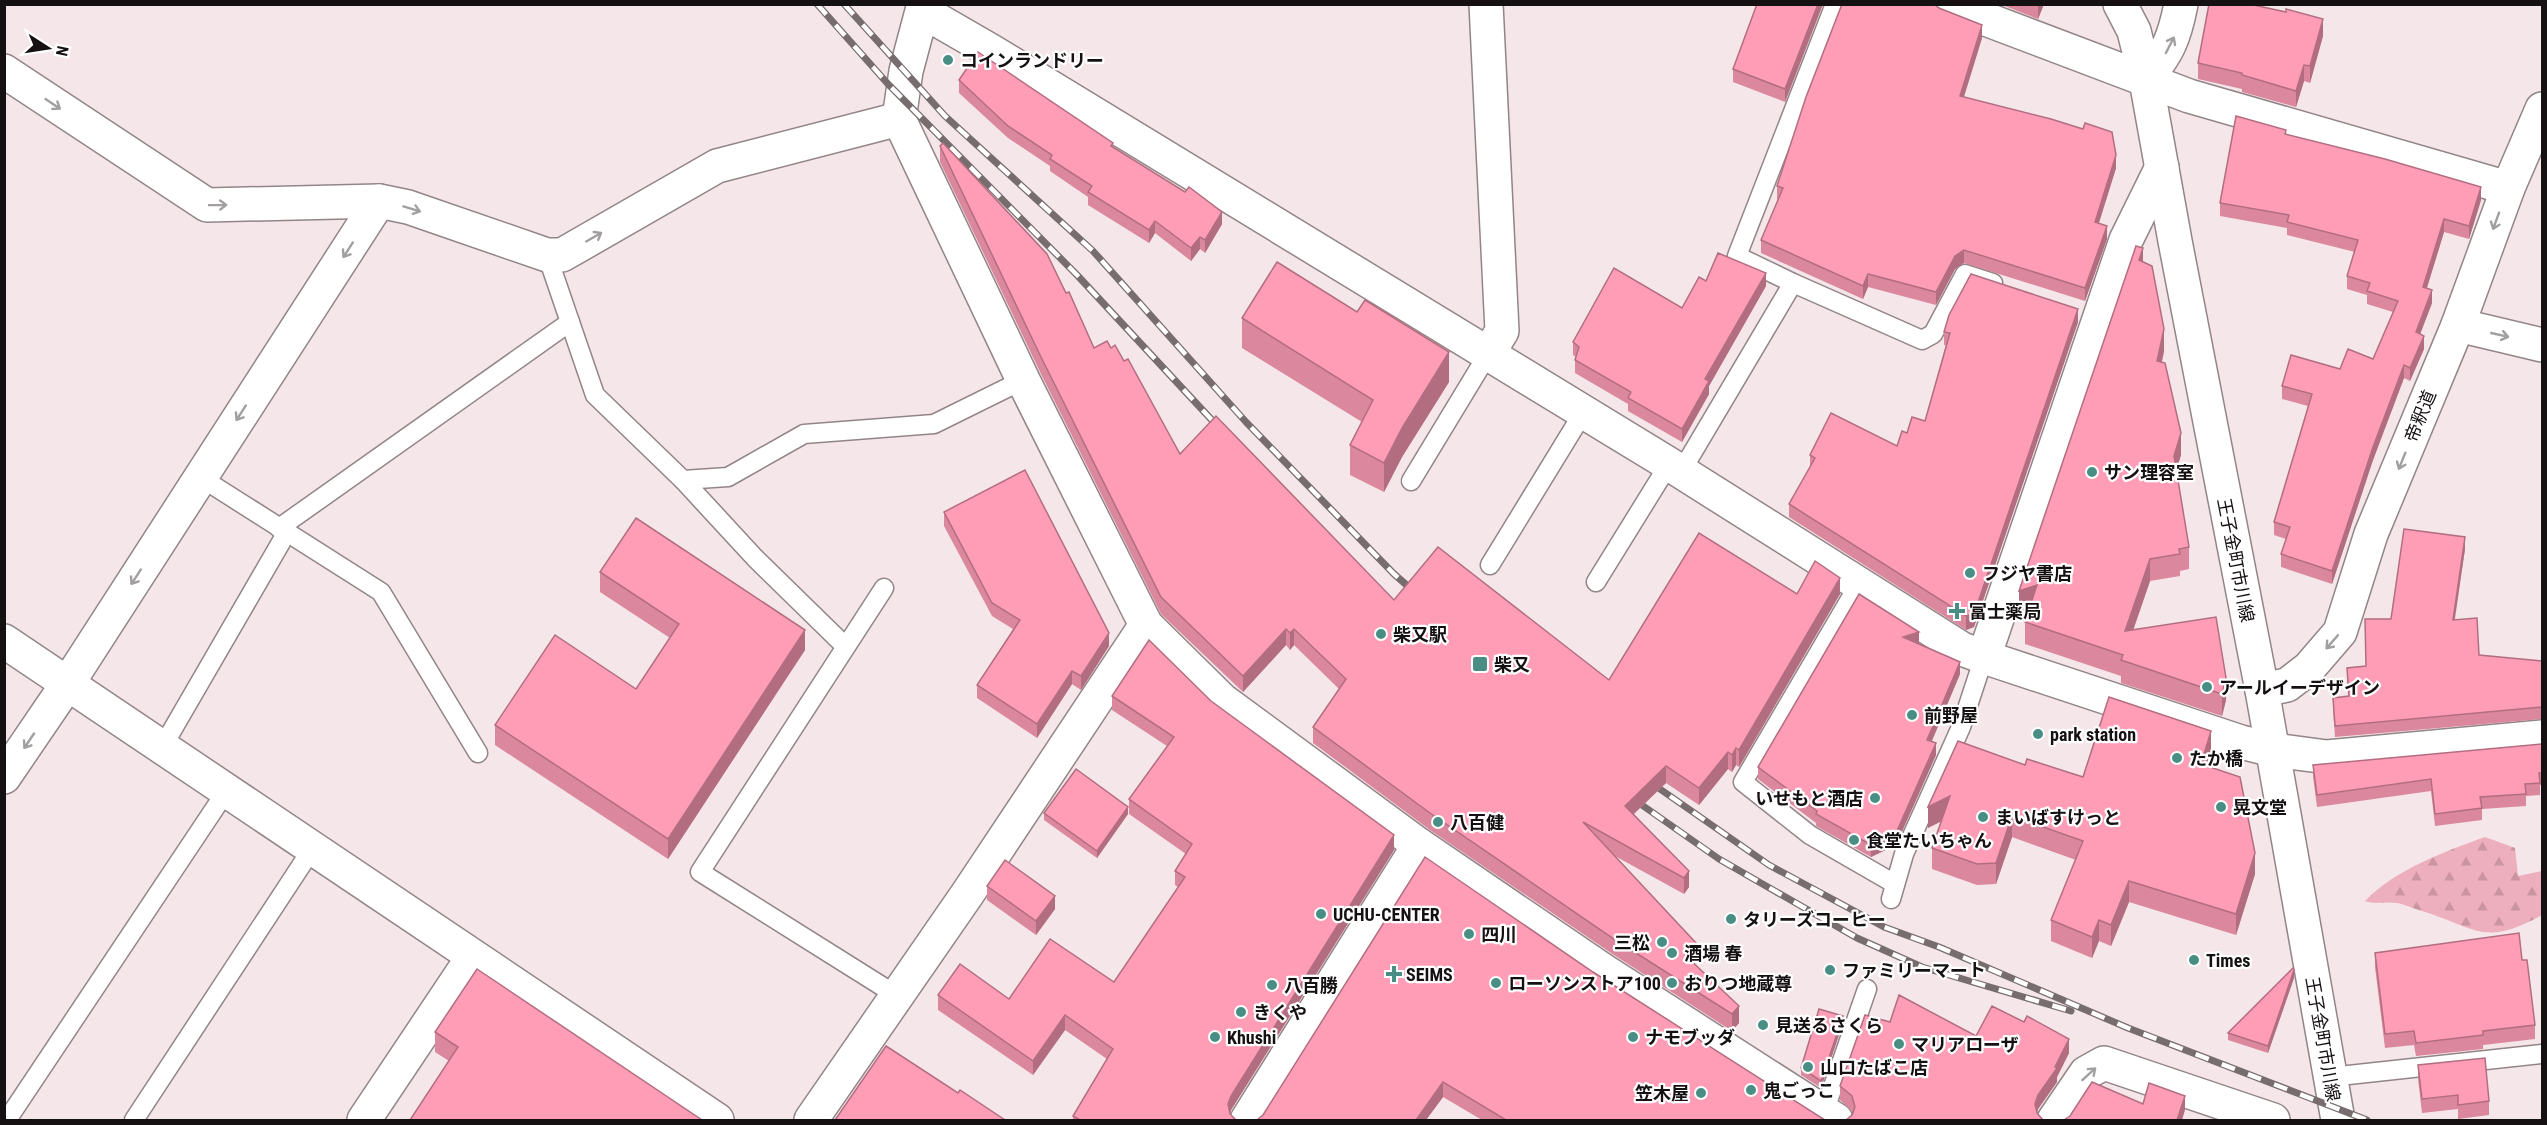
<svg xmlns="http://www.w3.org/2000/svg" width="2547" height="1125" font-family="'Roboto Condensed','Noto Sans JP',sans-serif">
	<defs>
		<pattern id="forest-firs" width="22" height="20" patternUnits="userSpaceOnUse" patternTransform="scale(1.5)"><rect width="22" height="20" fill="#edaebd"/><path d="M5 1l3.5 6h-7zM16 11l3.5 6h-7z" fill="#ca95a1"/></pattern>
	</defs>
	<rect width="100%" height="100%" fill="#f5e6e9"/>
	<path fill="url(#forest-firs)" d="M2485,837l30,11 3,28 24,-5v44c-59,33 -66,12 -123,-5 -7,-2 -15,-6 -22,-7 -12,-2 -20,2 -32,-2 31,-32 79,-49 120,-64z"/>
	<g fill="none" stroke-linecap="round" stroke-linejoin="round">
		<g stroke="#928588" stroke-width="21">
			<g id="lane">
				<polyline points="1835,4 1737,256 1793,283 1922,340 1933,334 1965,274 1993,283"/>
				<polyline points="547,255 595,395 683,480 755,558 845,646"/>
				<polyline points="1681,472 1793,283"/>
				<polyline points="200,477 381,592 478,753"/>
				<polyline points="683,480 728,477 804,434 934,424 1023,380"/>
				<polyline points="1411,481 1488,354"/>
				<polyline points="279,528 570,322"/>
				<polyline points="1490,565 1583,413"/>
				<polyline points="1596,582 1669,464"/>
				<polyline points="1859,584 1743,782 1810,835 1895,884"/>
				<polyline points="884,588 700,872 896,995"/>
				<polyline points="163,746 287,532"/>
				<polyline points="1891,899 1904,854 1961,727 1984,657"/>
				<polyline points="2330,1077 2542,1054"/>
				<polyline points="1821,1110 1829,1098 1867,989"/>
				<polyline points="7,1120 227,790"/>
				<polyline points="134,1120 312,849"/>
			</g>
		</g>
		<g stroke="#928588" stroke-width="36">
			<g id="street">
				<polyline points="1486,4 1502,331 1488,354"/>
				<polyline points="1946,4 2189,96 2508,188"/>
				<polyline points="4,71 207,205 379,201 408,207 547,255 562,255 717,166 899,119 1023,380 1146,625 1222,700 1419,845 1604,971 1836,1120"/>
				<path d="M2146,80c22,-29 28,-40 35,-76"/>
				<polyline points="899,119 906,71 922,11 993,52 1669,464 1962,649 1984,657 2241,742 2273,750 2327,757 2542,737"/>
				<polyline points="2458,325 2542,345"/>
				<polyline points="1984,657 2126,240 2162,167"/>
				<polyline points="2262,690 2287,685 2309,668 2340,632 2371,534 2458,325 2508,188 2542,109"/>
				<polyline points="4,777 68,683 379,201"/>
				<polyline points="364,1120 473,957"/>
				<polyline points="811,1120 968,893 1146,625"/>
				<polyline points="1247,1120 1419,845"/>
				<polyline points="2054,1120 2086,1073 2104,1063 2273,1120"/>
			</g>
		</g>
		<g stroke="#928588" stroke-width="36">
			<g id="secondary">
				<polyline points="2120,4 2134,31 2146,80 2175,241 2262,690 2338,1120"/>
				<polyline points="4,641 717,1120"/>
			</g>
		</g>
		<use href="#lane" stroke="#fff" stroke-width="18"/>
		<use href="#street" stroke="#fff" stroke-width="33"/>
		<use href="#secondary" stroke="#fff" stroke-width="33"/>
		<g stroke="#776d6f" stroke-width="7">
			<g id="rail">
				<polyline points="817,4 888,84 1077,275 1223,432"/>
				<polyline points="844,4 945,116 1093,251 1246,422 1394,574 1418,595"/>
				<polyline points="1647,780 1769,865 1884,927 1939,947 2128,1028 2367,1120"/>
				<polyline points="1629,796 1719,859 1857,938 1922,967 2071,1011"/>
			</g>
		</g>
		<use href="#rail" stroke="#fff" stroke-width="4.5" stroke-dasharray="14" stroke-linecap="butt"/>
	</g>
	<g fill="#db879d">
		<polygon points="1757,4 1823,4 1785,102 1733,82 1733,69"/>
		<polygon points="2000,4 2044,4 2038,19"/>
		<polygon points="2323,36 2310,83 2304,81 2296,107 2242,92 2242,89 2198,79 2198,63"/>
		<polygon points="1982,38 1964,97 2116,168 2099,223 2107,239 2085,301 1964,263 1955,269 1936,305 1868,287 1863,299 1761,253 1761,240 1778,199 1777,199 1777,186"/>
		<polygon points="959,80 1113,147 1222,224 1205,253 1200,249 1191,261 1155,233 1149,243 1088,205 1088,197 1050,171 1050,166 1008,138 959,93"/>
		<polygon points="2286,135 2481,200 2469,239 2444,232 2427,288 2432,303 2420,334 2424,349 2410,381 2404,378 2373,460 2332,584 2281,567 2281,554 2286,539 2274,535 2274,522 2308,406 2282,399 2282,386 2340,369 2373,359 2393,312 2367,304 2367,295 2347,289 2347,276 2355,252 2287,235 2287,228 2220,216 2220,203"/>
		<polygon points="940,146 1066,293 1094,348 1111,348 1124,361 1180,454 1394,600 1609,680 1797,594 1840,594 1739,767 1736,765 1732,772 1728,769 1699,805 1666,783 1634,814 1689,871 1689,887 1684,894 1615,856 1697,960 1694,963 1739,1023 1732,1031 1614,955 1430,830 1313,743 1313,727 1339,689 1294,645 1290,650 1286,645 1243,692 1161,614 1040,372 940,162"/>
		<polygon points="2143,262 2164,351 2162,362 2181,455 2176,470 2189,547 2189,569 2180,571 2180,576 2150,581 2133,630 2216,617 2226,700 2222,716 2121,683 2121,676 2025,644 2025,622 2029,610 2019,613"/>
		<polygon points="1706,281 1766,286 1709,386 1709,394 1682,442 1628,411 1628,404 1575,373 1575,360 1576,357 1573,355 1573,342 1682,308"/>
		<polygon points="1242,318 1449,382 1402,457 1384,492 1350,475 1350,445 1362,422 1242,348"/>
		<polygon points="2078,322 1974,627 1966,630 1789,517 1789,504 1810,467 1810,455 1897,446 1907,433 1925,421 1946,345 1944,345 1944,332"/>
		<polygon points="944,512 1109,646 1081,690 1072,684 1037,738 977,698 977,685 1013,629 992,616 944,526"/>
		<polygon points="2465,549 2454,620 2479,655 2542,661 2542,719 2335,737 2333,709 2333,698 2348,696 2347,668 2366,666 2391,619"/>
		<polygon points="600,572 805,650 668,859 495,745 495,725 636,689 670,638 600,592"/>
		<polygon points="1960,674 1932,741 1936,755 1896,845 1871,857 1816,826 1816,823 1758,779 1758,767"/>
		<polygon points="1112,696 1211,701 1394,850 1231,1110 1230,1114 1236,1120 1073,1120 1073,1116 1107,1059 1065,1030 1033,1075 938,1010 938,995 1009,999 1114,982 1178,887 1175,885 1175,871 1186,854 1129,814 1129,799 1167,746 1112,710"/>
		<polygon points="2542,744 2542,785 2540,785 2540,795 2526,796 2526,806 2482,809 2482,820 2435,826 2431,791 2317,807 2313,777 2313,765"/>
		<polygon points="2211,752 2206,766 2255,874 2236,935 2129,902 2111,946 2099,941 2092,958 2051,941 2051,920 2076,860 2012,837 1996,884 1977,885 1932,869 1932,848 1941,821 1928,828 2025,765 2083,777"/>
		<polygon points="1044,813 1128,814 1097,858 1044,820"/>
		<polygon points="987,886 1055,909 1036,935 987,900"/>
		<polygon points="2375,953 2522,960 2535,1025 2535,1039 2483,1045 2483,1049 2416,1056 2414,1045 2385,1048 2375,967"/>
		<polygon points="1593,972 1825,1120 1482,1120 1443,1097 1426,1120 1257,1120"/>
		<polygon points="2294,978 2268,1053 2228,1040 2228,1033"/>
		<polygon points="1890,1022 1976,1036 2069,1053 2057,1077 2057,1082 2038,1109 2037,1113 1852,1115 1852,1111 1840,1100 1840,1086"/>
		<polygon points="1843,1023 1821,1088 1801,1075 1801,1068"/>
		<polygon points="435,1032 702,1120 449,1061 435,1052"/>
		<polygon points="2418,1065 2489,1101 2489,1115 2458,1119 2458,1109 2422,1113 2418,1079"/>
	</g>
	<g fill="#b26e80">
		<polygon points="1818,4 1823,4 1785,102 1785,89"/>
		<polygon points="2038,4 2044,4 2038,19"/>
		<polygon points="2323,19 2323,36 2310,83 2310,66"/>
		<polygon points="1982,25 1982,38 1960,109 1960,96"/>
		<polygon points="2304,65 2304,81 2296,107 2296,91"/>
		<polygon points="2116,155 2116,168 2095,235 2095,222"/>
		<polygon points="2481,187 2481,200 2469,239 2469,226"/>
		<polygon points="1222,212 1222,224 1205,253 1205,240"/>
		<polygon points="2444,219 2444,232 2423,300 2423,287"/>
		<polygon points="1155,221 1155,233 1149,243 1149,230"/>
		<polygon points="2107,226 2107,239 2085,301 2085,288"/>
		<polygon points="1200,237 1200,249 1191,261 1191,248"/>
		<polygon points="2143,248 2143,270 2139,260"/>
		<polygon points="1964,250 1964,263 1955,269 1936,305 1936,292 1955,256"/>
		<polygon points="1766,273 1766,286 1709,386 1709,394 1682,442 1682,429 1705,379"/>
		<polygon points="1868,274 1868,287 1863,299 1863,286"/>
		<polygon points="2432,290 2432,303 2416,345 2416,332"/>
		<polygon points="2078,309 2078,322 1974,627 1966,630 1966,616"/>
		<polygon points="2164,329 2164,351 2157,383 2157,361"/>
		<polygon points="2424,336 2424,349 2410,381 2410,368"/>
		<polygon points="1449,352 1449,382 1402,457 1384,492 1384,463 1402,428"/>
		<polygon points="2404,365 2404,378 2373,460 2332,584 2332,571 2373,447"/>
		<polygon points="2181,433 2181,455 2174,478 2174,456"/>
		<polygon points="2465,537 2465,549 2453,632 2453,620"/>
		<polygon points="2150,559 2150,581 2125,654 2125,631"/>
		<polygon points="1840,578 1840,594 1739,767 1739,750"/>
		<polygon points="2037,585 2037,607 2019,613 2019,591"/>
		<polygon points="1286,629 1286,645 1243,692 1243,676"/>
		<polygon points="1294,629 1294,645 1290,650 1290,633"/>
		<polygon points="805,630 805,650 668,859 668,839"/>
		<polygon points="1919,632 1919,644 1903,637"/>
		<polygon points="1109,633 1109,646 1081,690 1081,676"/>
		<polygon points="1960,662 1960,674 1927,752 1927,740"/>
		<polygon points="1072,671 1072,684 1037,738 1037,724"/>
		<polygon points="2226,678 2226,700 2222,716 2222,694"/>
		<polygon points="2211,731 2211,752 2201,785 2201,764"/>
		<polygon points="1936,743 1936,755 1896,845 1871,857 1871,845"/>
		<polygon points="1736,748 1736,765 1732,772 1732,755"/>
		<polygon points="1728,752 1728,769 1699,805 1699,788"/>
		<polygon points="1666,766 1666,783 1625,822 1625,806"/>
		<polygon points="1950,796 1950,817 1928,828 1928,807"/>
		<polygon points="1128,807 1128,814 1097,858 1097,851"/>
		<polygon points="2012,816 2012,837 1996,884 1996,863"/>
		<polygon points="1394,835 1394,850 1231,1110 1228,1119 1228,1104 1231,1096"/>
		<polygon points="2255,853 2255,874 2236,935 2236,914"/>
		<polygon points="1689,871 1689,887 1684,894 1684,878"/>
		<polygon points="2129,881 2129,902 2111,946 2111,925"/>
		<polygon points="1055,896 1055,909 1036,935 1036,921"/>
		<polygon points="2099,920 2099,941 2092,958 2092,937"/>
		<polygon points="1697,944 1697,960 1685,972 1685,955"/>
		<polygon points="2294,970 2294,978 2268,1053 2268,1046"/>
		<polygon points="1739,1006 1739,1023 1732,1031 1732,1014"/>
		<polygon points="1065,1015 1065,1030 1033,1075 1033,1061"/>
		<polygon points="1843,1016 1843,1023 1821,1088 1821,1081"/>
		<polygon points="2069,1039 2069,1053 2057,1077 2057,1082 2038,1109 2035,1118 2035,1104 2038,1095"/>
		<polygon points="1443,1082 1443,1097 1426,1120 1416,1120"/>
		<polygon points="2185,1096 2185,1110 2182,1120 2177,1120"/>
	</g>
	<g fill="#ff9db7" stroke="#b26e80" stroke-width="1.5">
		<polygon points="1757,4 1818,4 1785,89 1733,69"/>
		<polygon points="1842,4 1934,4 1939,8 1982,25 1960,96 2051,119 2083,129 2085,123 2112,132 2116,155 2095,222 2107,226 2085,288 1964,250 1955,256 1936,292 1868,274 1863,286 1761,240 1783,188 1777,186 1806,97"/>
		<polygon points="2209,4 2249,4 2286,12 2286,9 2323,19 2310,66 2304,65 2296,91 2242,75 2242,73 2198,63"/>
		<polygon points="978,52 1113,143 1111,146 1185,192 1189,187 1222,212 1205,240 1200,237 1191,248 1155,221 1149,230 1088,192 1092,186 1050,159 1052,155 1008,126 959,80"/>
		<polygon points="2236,116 2286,130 2285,134 2385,159 2481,187 2469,226 2444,219 2423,287 2432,290 2416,332 2424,336 2410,368 2404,365 2373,447 2332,571 2281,554 2290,527 2274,522 2312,394 2282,386 2291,355 2340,369 2348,349 2373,359 2398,301 2367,291 2370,283 2347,276 2358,240 2287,222 2289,215 2220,203"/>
		<polygon points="943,143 1047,254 1066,293 1069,292 1094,348 1107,341 1111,348 1115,345 1124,361 1128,359 1180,454 1216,416 1394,600 1438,547 1609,680 1699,533 1797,594 1815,561 1840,578 1739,750 1736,748 1732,755 1728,752 1699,788 1666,766 1625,806 1689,871 1684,878 1583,822 1697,944 1685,955 1739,1006 1732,1014 1614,939 1430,813 1313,727 1346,679 1294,629 1290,633 1286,629 1243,676 1161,597 1040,355 940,146"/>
		<polygon points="2136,246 2143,248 2139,260 2152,266 2164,329 2157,361 2165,363 2181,433 2174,456 2189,547 2179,549 2180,554 2150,559 2125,631 2216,617 2226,678 2222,694 2121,660 2123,655 2025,622 2037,585 2019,591"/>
		<polygon points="1718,253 1766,273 1705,379 1709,381 1682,429 1628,398 1631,392 1575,360 1579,347 1573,342 1614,268 1682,308 1699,277 1706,281"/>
		<polygon points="1277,262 1357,312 1365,300 1449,352 1402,428 1384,463 1350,445 1373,400 1242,318"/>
		<polygon points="1971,274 2078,309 1974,614 1966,616 1789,504 1815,458 1810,455 1831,413 1897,446 1902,431 1907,433 1912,417 1925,421 1950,333 1944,332 1949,315"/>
		<polygon points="1025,470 1109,633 1081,676 1072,671 1037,724 977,685 1020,620 992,603 944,512"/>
		<polygon points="636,518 805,630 668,839 495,725 555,635 636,689 679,624 600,572"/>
		<polygon points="2404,529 2465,537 2453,620 2477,618 2479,655 2542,661 2542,707 2335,726 2333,698 2349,696 2347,668 2366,666 2365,619 2391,619"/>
		<polygon points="1859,594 1919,632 1903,637 1960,662 1927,740 1936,743 1896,833 1871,845 1816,814 1817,811 1758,767"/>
		<polygon points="1149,640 1211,701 1394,835 1231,1096 1228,1104 1230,1114 1236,1120 1080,1120 1073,1116 1113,1049 1065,1015 1033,1061 938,995 960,964 1009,999 1050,939 1114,982 1185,877 1175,871 1192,844 1129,799 1174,737 1112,696"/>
		<polygon points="2109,697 2211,731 2201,764 2240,777 2255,853 2236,914 2129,881 2111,925 2099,920 2092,937 2051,920 2083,841 2012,816 1996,863 1977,864 1932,848 1950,796 1928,807 1958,741 2025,765 2027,759 2083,777"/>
		<polygon points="2542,744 2542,773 2539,773 2540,783 2525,784 2526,794 2480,797 2482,808 2435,814 2431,779 2317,795 2313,765"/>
		<polygon points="1076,769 1128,807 1097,851 1044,813"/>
		<polygon points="1425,857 1593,972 1825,1120 1506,1120 1443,1082 1416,1120 1257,1120 1263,1115"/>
		<polygon points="1005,860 1055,896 1036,921 987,886"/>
		<polygon points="2519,933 2522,960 2527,960 2535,1025 2483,1031 2483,1035 2416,1043 2414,1031 2385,1034 2375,953"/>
		<polygon points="2293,968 2294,970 2268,1046 2228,1033"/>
		<polygon points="477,969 702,1120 410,1120 458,1047 435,1032"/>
		<polygon points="1899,995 1976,1036 1992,1006 2024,1022 2027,1016 2069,1039 2055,1067 2057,1068 2038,1095 2035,1104 2037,1113 2043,1120 1846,1120 1852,1115 1855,1107 1852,1096 1840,1086 1865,1015 1890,1022"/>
		<polygon points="1819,1009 1843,1016 1821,1081 1801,1068"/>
		<polygon points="886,1046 958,1093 960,1090 1005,1120 835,1120"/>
		<polygon points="2485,1058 2489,1101 2458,1105 2458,1095 2422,1099 2418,1065"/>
		<polygon points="2092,1082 2143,1104 2149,1083 2185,1096 2177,1120 2064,1120 2070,1116"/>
	</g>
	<defs><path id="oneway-shaft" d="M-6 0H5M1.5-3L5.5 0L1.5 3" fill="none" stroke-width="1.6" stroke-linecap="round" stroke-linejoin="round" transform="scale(1.5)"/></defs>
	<g stroke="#a19fa0">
		<use href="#oneway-shaft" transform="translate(2170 45) rotate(-63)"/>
		<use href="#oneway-shaft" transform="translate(53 104) rotate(34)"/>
		<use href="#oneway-shaft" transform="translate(218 205) rotate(-1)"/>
		<use href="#oneway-shaft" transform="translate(412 209) rotate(17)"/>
		<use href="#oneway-shaft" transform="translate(2496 221) rotate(110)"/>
		<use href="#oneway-shaft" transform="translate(594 237) rotate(-30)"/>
		<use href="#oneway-shaft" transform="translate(348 250) rotate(123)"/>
		<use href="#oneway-shaft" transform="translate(2500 335) rotate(13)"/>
		<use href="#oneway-shaft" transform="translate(241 413) rotate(123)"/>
		<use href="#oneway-shaft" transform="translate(2402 461) rotate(112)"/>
		<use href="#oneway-shaft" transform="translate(136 577) rotate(123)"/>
		<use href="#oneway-shaft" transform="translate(2332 642) rotate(131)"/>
		<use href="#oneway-shaft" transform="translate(29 741) rotate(124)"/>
		<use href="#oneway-shaft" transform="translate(2089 1074) rotate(-42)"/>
	</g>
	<g fill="#498e84" stroke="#fff" stroke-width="2">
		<circle cx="948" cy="60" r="6"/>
		<circle cx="2092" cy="472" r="6"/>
		<circle cx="1970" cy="573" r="6"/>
		<path d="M1954 602h6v6h6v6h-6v6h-6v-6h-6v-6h6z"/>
		<circle cx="1381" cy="634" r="6"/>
		<rect x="1472" y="656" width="16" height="16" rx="3"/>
		<circle cx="2207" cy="687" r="6"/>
		<circle cx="1912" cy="715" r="6"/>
		<circle cx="2038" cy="734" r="6"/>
		<circle cx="2177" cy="758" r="6"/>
		<circle cx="1875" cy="798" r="6"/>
		<circle cx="2221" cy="807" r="6"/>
		<circle cx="1983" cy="817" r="6"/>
		<circle cx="1438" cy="822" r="6"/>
		<circle cx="1854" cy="840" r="6"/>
		<circle cx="1321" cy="914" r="6"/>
		<circle cx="1731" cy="919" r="6"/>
		<circle cx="1469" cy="934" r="6"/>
		<circle cx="1662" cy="942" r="6"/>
		<circle cx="1672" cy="953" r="6"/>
		<circle cx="2194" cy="960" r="6"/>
		<circle cx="1830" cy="970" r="6"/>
		<path d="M1391 965h6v6h6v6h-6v6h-6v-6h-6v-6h6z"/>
		<circle cx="1496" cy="983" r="6"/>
		<circle cx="1672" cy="983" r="6"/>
		<circle cx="1272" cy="985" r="6"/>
		<circle cx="1241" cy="1012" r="6"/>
		<circle cx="1763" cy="1025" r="6"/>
		<circle cx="1215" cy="1037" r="6"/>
		<circle cx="1633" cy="1037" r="6"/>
		<circle cx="1899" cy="1044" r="6"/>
		<circle cx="1808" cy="1067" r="6"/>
		<circle cx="1751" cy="1090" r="6"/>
		<circle cx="1701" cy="1093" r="6"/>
	</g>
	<g text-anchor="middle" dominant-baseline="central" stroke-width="4.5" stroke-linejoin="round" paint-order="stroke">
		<g font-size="18" font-weight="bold" fill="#151011" stroke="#fff" text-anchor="start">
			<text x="960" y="60">コインランドリー</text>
			<text x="2104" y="472">サン理容室</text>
			<text x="1982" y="573">フジヤ書店</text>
			<text x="1969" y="611">富士薬局</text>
			<text x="1393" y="634">柴又駅</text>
			<text x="1494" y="664">柴又</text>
			<text x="2219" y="687">アールイーデザイン</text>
			<text x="1924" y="715">前野屋</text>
			<text x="2050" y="734">park station</text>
			<text x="2189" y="758">たか橋</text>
			<text x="1863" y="798" text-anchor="end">いせもと酒店</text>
			<text x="2233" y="807">晃文堂</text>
			<text x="1995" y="817">まいばすけっと</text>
			<text x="1450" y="822">八百健</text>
			<text x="1866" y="840">食堂たいちゃん</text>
			<text x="1333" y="914">UCHU-CENTER</text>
			<text x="1743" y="919">タリーズコーヒー</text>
			<text x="1481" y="934">四川</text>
			<text x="1650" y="942" text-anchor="end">三松</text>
			<text x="1684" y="953">酒場 春</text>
			<text x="2206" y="960">Times</text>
			<text x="1842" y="970">ファミリーマート</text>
			<text x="1406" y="974">SEIMS</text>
			<text x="1508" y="983">ローソンストア100</text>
			<text x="1684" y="983">おりつ地蔵尊</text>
			<text x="1284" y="985">八百勝</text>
			<text x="1253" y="1012">きくや</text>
			<text x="1775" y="1025">見送るさくら</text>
			<text x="1227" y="1037">Khushi</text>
			<text x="1645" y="1037">ナモブッダ</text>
			<text x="1911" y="1044">マリアローザ</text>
			<text x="1820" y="1067">山口たばこ店</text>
			<text x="1763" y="1090">鬼ごっこ</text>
			<text x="1689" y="1093" text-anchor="end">笠木屋</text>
		</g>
		<g font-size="18" fill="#151011" stroke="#fff">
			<text transform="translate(2420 416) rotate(-68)">帝釈道</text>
			<text transform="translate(2236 560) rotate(79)">王子金町市川線</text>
			<text transform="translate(2323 1039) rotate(80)">王子金町市川線</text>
		</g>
	</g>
	<rect width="2547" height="1125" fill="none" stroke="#151011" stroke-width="12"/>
	<g transform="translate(48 48) rotate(102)" stroke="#ffffff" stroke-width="4.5" paint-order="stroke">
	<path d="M0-4.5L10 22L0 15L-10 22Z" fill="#151011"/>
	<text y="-9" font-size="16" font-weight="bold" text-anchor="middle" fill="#151011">N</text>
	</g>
</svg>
